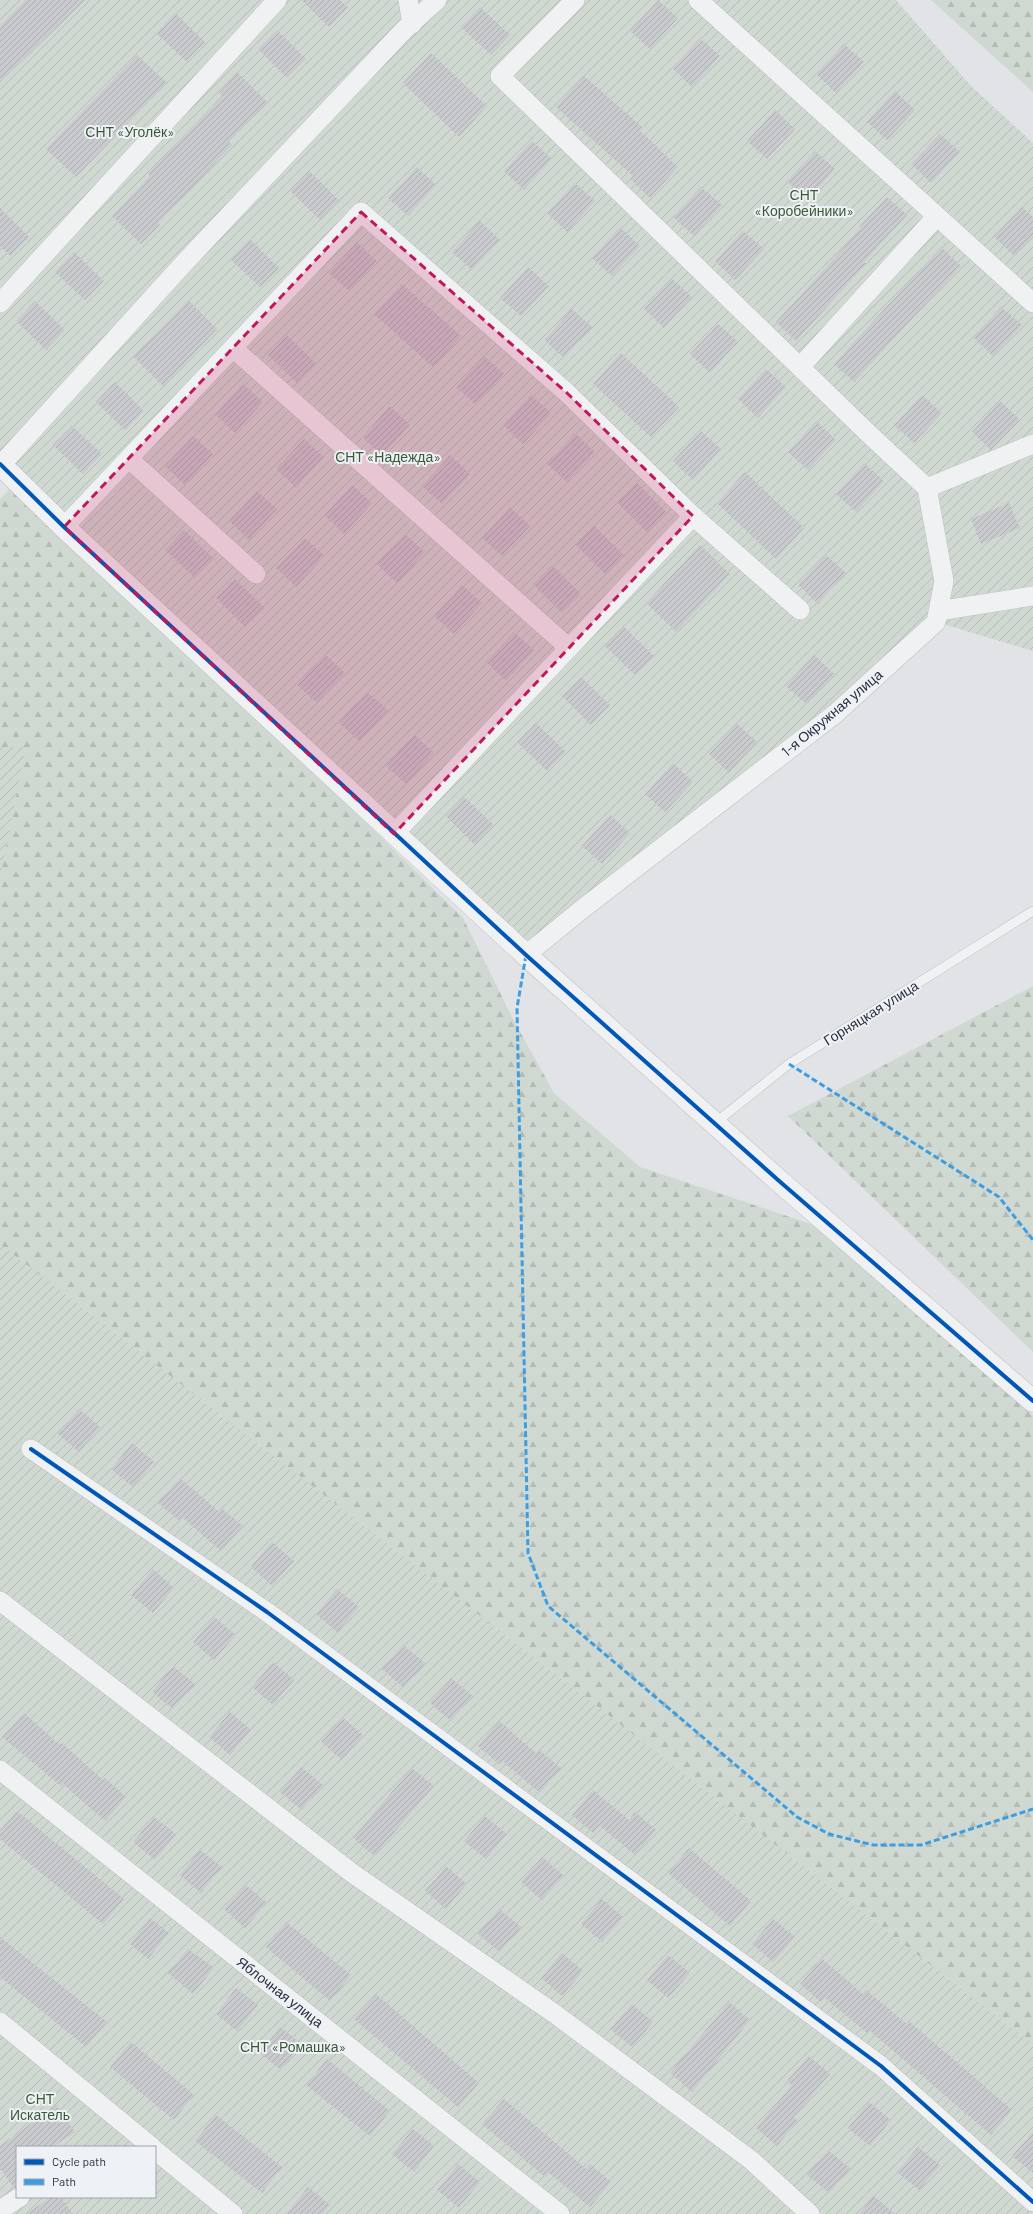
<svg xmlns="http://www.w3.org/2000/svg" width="1033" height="2214" viewBox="0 0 1033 2214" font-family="Barlow,sans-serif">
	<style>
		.forest { fill: url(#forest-firs) }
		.garden { fill: url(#garden-furrows); fill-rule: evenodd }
		.building { fill: url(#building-hatch) }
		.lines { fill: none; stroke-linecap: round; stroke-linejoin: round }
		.service-casing { stroke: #bec0c3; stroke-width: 10 }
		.minor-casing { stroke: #bec0c3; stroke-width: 20 }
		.tertiary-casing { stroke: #bec0c3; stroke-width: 23 }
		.service { stroke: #f0f1f2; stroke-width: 9 }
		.minor { stroke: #f0f1f2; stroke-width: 19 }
		.tertiary { stroke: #f0f1f2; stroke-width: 22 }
		.quiet { stroke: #3d9de3; stroke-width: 3; stroke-dasharray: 6 3; stroke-linecap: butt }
		.cycleway-casing { stroke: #eef1f5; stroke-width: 6 }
		.cycleway { stroke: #0057b8; stroke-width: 4 }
		.marked { fill: #c2185b; fill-opacity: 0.2; stroke: #c2185b; stroke-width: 3; stroke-dasharray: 8 5; stroke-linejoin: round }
		.labels { text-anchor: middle; stroke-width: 4; stroke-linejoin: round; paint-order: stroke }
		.park-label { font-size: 14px; fill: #3a5a36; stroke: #eef1f5 }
		.street-label { font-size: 14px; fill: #282e3e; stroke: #eef1f5 }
	</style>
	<defs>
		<pattern id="forest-firs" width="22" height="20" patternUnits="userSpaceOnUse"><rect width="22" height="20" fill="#d0d9d1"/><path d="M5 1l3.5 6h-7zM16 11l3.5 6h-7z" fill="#b3bbb4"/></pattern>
		<pattern id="garden-furrows" width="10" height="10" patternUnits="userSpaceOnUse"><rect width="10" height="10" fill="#d0d9d1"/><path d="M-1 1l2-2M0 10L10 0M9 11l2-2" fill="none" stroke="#b3bbb4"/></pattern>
		<pattern id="building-hatch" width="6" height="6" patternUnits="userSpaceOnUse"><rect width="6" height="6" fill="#c8cace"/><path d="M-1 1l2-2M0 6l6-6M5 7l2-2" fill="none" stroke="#acaeb2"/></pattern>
	</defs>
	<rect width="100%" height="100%" fill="#e1e3e6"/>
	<path class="forest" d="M931 0H1033V92Z
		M10 488 266 724 463 918 513 1019 554 1093 640 1167 826 1229 1033 1416V2080L0 1636V499Z
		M1033 986V1352L788 1116Z"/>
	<path class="garden" d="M0 0H896L971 86 1033 143V651L936 622 526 955 0 466Z
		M0 747H26L0 878Z
		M0 1244 1033 2044V2214H0ZM17 2147H155V2197H17Z"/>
	<path class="building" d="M25 0H85L0 83V26Z
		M301 0H340L348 7 329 27Z
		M658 0 678 18 650 49 630 31Z
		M480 7 510 35 491 55 461 27Z
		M175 13 205 42 186 61 156 33Z
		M277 30 306 59 287 78 258 49Z
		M700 38 720 56 692 87 672 68Z
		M844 44 864 62 836 93 816 74Z
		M431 53 487 106 459 137 403 83Z
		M137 55 167 83 76 177 46 149Z
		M238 73 267 102 229 142 232 145 158 223 160 225 141 244 112 216 150 176 148 174 184 135 222 96 219 93Z
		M584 76 643 128 640 131 678 167 650 198 630 179 633 176 556 107Z
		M895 91 915 110 887 140 867 122Z
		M775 110 795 129 767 159 747 141Z
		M940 134 960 152 931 183 911 164Z
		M532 141 552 159 524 190 504 171Z
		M815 151 835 169 807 200 787 181Z
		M417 167 436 185 408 216 388 198Z
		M309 171 339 200 320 220 290 191Z
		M575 183 595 201 567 232 547 213Z
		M701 187 722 205 694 236 673 217Z
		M887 197 907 215 864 262 866 264 796 341 776 322 861 229 859 227Z
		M1022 207 1033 217V235L1014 256 994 237Z
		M0 208 29 237 10 256 0 246Z
		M480 221 500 240 472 270 452 252Z
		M620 227 640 246 612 276 592 258Z
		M743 231 764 249 735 280 715 261Z
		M250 239 279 268 260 287 230 259Z
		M357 242 377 261 349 291 329 273Z
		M941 247 961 266 854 382 834 364Z
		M74 252 104 281 85 300 55 272Z
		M528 267 549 286 521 316 500 298Z
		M672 279 692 297 664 328 644 309Z
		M402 284 461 336 433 367 374 314Z
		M188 300 217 329 163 386 134 357Z
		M35 301 65 330 46 350 16 321Z
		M1001 307 1022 325 993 356 973 337Z
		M572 309 592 327 564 358 544 340Z
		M718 324 738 342 710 373 690 354Z
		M287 335 317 364 298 384 268 355Z
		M621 353 679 407 651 437 593 384Z
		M484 356 504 374 476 405 456 387Z
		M766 369 786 387 758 418 738 399Z
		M115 382 144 411 125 430 96 402Z
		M243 384 263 402 235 433 215 414Z
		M531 395 551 413 523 444 503 425Z
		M922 395 942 413 914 443 894 425Z
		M1000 401 1020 420 991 450 972 432Z
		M390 406 410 425 382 455 362 437Z
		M816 421 836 440 808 470 788 452Z
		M72 426 102 454 83 474 53 445Z
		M701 431 721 449 693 480 673 461Z
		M575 433 595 452 567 482 547 464Z
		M193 436 213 454 185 485 165 466Z
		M304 439 324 457 296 488 276 469Z
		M450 455 470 474 442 504 422 486Z
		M864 463 884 481 856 512 836 494Z
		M745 472 804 528 776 559 717 503Z
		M637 483 666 512 647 532 618 503Z
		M352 485 372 503 344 534 324 515Z
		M257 491 277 509 249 540 229 521Z
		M1009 503 1020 528 981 544 971 519Z
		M510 507 530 526 502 556 482 538Z
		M594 526 624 555 605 574 576 545Z
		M184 530 214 559 195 578 165 550Z
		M405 534 425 552 397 583 377 564Z
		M305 538 325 556 296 587 276 568Z
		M700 545 730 574 676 632 646 603Z
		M826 555 846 573 818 604 798 585Z
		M552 565 581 594 562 613 533 584Z
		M235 579 265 608 245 627 216 598Z
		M462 585 482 603 454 634 434 616Z
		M624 627 654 656 635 675 605 646Z
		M514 632 534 650 506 681 486 662Z
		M325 654 345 673 317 703 297 685Z
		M814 655 834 674 806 704 786 686Z
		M581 677 610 705 591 725 562 696Z
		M367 692 388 710 359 741 339 723Z
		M536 723 566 752 547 771 517 742Z
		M737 724 757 742 729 773 709 754Z
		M415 735 434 753 406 784 386 766Z
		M673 763 693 782 665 812 645 794Z
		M464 797 494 825 475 845 446 816Z
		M610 815 630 833 602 864 582 846Z
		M79 1409 100 1427 79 1452 58 1434Z
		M132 1443 154 1462 133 1487 111 1469Z
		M180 1478 218 1511 221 1508 243 1526 221 1551 183 1518 180 1521 158 1503Z
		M272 1542 294 1561 272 1586 251 1567Z
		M153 1569 174 1588 153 1613 131 1595Z
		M337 1589 359 1607 337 1632 316 1614Z
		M214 1617 236 1635 214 1660 193 1642Z
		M403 1645 425 1663 404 1688 382 1669Z
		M273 1662 294 1680 273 1705 252 1687Z
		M173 1666 195 1684 173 1709 152 1692Z
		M451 1678 473 1696 451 1721 430 1703Z
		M230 1712 251 1730 230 1755 209 1737Z
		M24 1713 60 1745 62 1743 103 1780 105 1778 126 1797 105 1821 63 1784 61 1786 2 1737Z
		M342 1717 363 1735 342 1760 321 1742Z
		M499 1721 536 1753 539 1750 561 1768 540 1793 502 1761 499 1764 478 1746Z
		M301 1767 323 1785 302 1810 280 1792Z
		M412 1768 434 1786 374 1856 353 1838Z
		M593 1790 629 1820 635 1812 656 1830 635 1855 600 1826 593 1833 572 1815Z
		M17 1811 124 1899 103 1924 0 1839V1831Z
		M485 1816 507 1834 486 1859 464 1841Z
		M154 1817 176 1834 155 1860 133 1842Z
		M689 1848 751 1901 730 1926 668 1873Z
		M200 1850 222 1867 201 1893 180 1875Z
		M542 1857 564 1876 542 1900 521 1882Z
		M446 1866 467 1884 446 1909 425 1891Z
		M246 1885 267 1903 245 1928 224 1909Z
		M602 1899 623 1917 602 1942 581 1924Z
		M499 1909 521 1927 500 1952 478 1934Z
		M150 1918 169 1933 148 1959 130 1944Z
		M773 1919 795 1937 773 1962 752 1944Z
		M286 1922 351 1975 330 2001 266 1947Z
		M0 1937 107 2022 86 2047 0 1977Z
		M188 1949 214 1968 193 1994 168 1973Z
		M562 1953 583 1971 562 1996 541 1978Z
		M668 1955 690 1973 668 1998 647 1980Z
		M821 1958 863 1994 866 1990 908 2025 910 2022 1012 2110 991 2135 869 2030 867 2033 825 1998 821 2002 800 1984Z
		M236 1988 258 2005 237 2031 216 2014Z
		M376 1994 479 2083 458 2107 354 2019Z
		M729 2002 750 2020 692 2092 670 2073Z
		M632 2004 653 2022 632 2047 610 2029Z
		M280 2027 302 2044 281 2070 260 2053Z
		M131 2042 194 2095 174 2120 110 2067Z
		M809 2056 830 2074 794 2117 798 2121 777 2146 756 2128 792 2085 787 2081Z
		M327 2059 390 2111 370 2136 306 2085Z
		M504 2099 586 2169 590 2164 611 2182 590 2207 549 2173 545 2177 482 2124Z
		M869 2102 891 2120 870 2146 848 2128Z
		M56 2105 75 2132 53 2147H17V2187L14 2188 0 2168V2146Z
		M216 2115 282 2167 262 2193 195 2141Z
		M413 2129 434 2146 414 2172 392 2154Z
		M1033 2132V2173L1012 2156Z
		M918 2147 940 2165 919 2190 897 2172Z
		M828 2150 850 2168 829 2193 807 2175Z
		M458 2164 480 2182 459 2208 437 2190Z
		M308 2187 330 2205 322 2214H286Z
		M874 2196 895 2214H859Z
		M51 2197H61L73 2214H26Z"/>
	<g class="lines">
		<g class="service-casing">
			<path id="service" d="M715 1123 789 1064 1033 911"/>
		</g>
		<g class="minor-casing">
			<path id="minor" d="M408 0 412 24
				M575 0 500 76 871 436 927 488
				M698 0 1033 303
				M0 303 277 0
				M234 349 568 647
				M801 366 936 217
				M129 459 256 574
				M0 466 185 262 404 30 437 0
				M64 527 361 212 567 393 693 516 800 610
				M938 611 1033 596
				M394 834 693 516
				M526 955 581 910 835 714 936 622 944 581 927 488 1033 444
				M31 1449 267 1612 881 2066 1033 2202
				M0 1601 352 1873 555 2014 751 2160 810 2214
				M0 1770 560 2214
				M0 2022 152 2147
				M155 2150 233 2214
				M0 2210 20 2197"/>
		</g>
		<g class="tertiary-casing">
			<path id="tertiary" d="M0 464 64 527 526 955 778 1180 1033 1401"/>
		</g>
		<use href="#service" class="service"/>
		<use href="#minor" class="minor"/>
		<use href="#tertiary" class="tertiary"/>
		<path class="quiet" d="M526 955 517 1008 528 1553 548 1606 797 1817 829 1834 873 1845H921L1033 1809
			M789 1064 999 1197 1033 1240"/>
		<g class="cycleway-casing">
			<path id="cycleway" d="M0 464 64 527 526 955 778 1180 1033 1401
				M31 1449 267 1612 881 2066 1033 2202"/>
		</g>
		<use href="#cycleway" class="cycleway"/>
	</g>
	<path class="marked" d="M361 212 567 393 693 516 394 834 64 527Z"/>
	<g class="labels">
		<g class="park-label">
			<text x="130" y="137">СНТ «Уголёк»</text>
			<text x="804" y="200">СНТ<tspan x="804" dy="16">«Коробейники»</tspan></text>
			<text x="388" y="462">СНТ «Надежда»</text>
			<text x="293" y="2052">СНТ «Ромашка»</text>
			<text x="40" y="2104">СНТ<tspan x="40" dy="16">Искатель</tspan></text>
		</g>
		<g class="street-label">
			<text transform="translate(832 713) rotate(-40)" y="5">1-я Окружная улица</text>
			<text transform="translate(871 1013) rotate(-32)" y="5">Горняцкая улица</text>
			<text transform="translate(280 1992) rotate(38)" y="5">Яблочная улица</text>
		</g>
	</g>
	<rect x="16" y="2146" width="140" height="52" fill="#eef1f5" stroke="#9fa3ac"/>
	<rect x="24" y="2159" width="20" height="6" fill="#0057b8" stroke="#9fa3ac"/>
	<text x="52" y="2166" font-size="12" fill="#282e3e">Cycle path</text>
	<rect x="24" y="2179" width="20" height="6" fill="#3d9de3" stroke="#9fa3ac"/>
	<text x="52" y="2186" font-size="12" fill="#282e3e">Path</text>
</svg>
